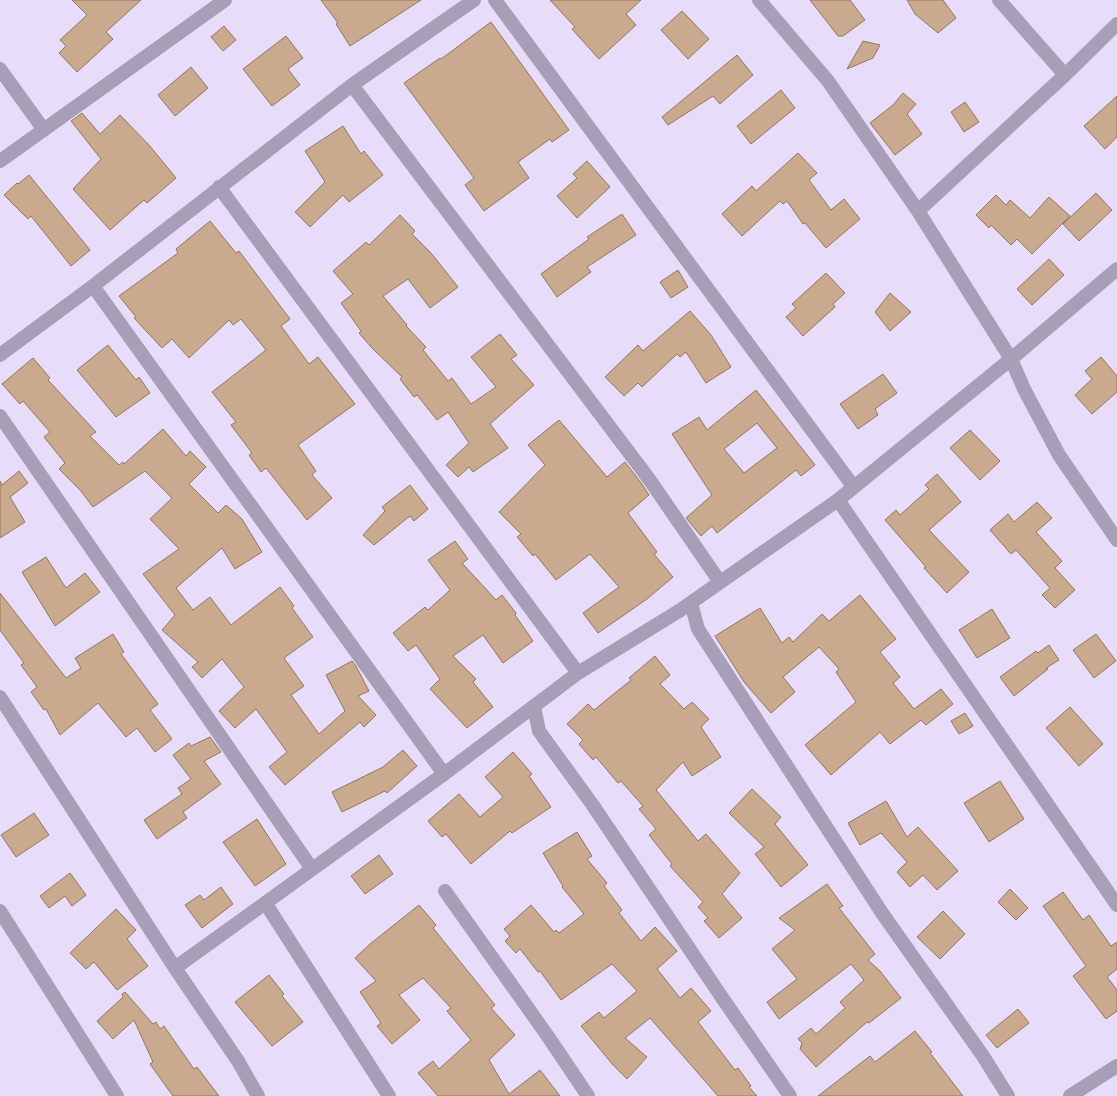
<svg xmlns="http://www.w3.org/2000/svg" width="1117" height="1096" viewBox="0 0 1117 1096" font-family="Signika,sans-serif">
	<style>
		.building { fill: #c9aa8e; stroke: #94765c; fill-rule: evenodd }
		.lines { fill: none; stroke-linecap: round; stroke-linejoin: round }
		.minor { stroke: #a89eb7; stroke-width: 14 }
	</style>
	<rect width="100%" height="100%" fill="#e8dcfb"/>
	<path class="building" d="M72 0H141L106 32 113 39 77 72 59 53 66 46 60 40 87 15Z
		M321 0H421L350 46 336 24 338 23Z
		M550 0H641L626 14 636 25 599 59 572 29 575 27Z
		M810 0H850L865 20 843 36H838Z
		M907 0H943L956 18 938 33 915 14Z
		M682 11 709 39 688 59 661 30Z
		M491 22 569 130 552 142 550 139 518 162 529 178 484 211 465 185 474 178 404 83 440 58 441 59Z
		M224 26 236 40 223 51 211 37Z
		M286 36 303 58 288 69 300 85 272 106 243 69Z
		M863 41 880 45 873 58 847 69Z
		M737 55 753 75 720 104 713 96 668 125 662 117Z
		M191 67 208 88 175 116 158 95Z
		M781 90 795 108 751 144 737 126Z
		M903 93 916 104 907 114 922 134 895 155 870 123 893 105Z
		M1117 96V137L1105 149 1084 126Z
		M965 102 979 122 964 132 951 112Z
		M82 113 100 134 120 115 149 145 176 178 147 203 144 200 110 230 73 189 101 159 71 121Z
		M343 126 361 154 364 151 383 175 349 202 343 195 310 227 295 212 325 182 305 151Z
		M798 153 817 173 809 180 831 210 844 199 860 219 826 248 805 223 803 224 787 201 783 204 780 201 742 236 722 214 752 186 756 191Z
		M587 161 610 187 577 218 557 196 577 178 573 174Z
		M29 175 90 250 71 266 31 216 28 219 4 195 17 183 18 184Z
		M1096 193 1112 210 1079 241 1063 224Z
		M996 195 1006 205 1010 200 1030 218 1049 197 1070 216 1032 254 1017 239 1011 245 991 225 989 228 976 215Z
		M622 214 636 235 587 267 591 272 557 297 541 274 589 239 587 237Z
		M400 215 415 231 412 234 431 253 458 287 430 308 408 279 383 296 407 325 406 326 426 347 423 350 448 381 452 378 471 404 496 387 471 357 500 334 517 355 511 359 534 385 490 424 508 448 473 472 469 467 458 477 446 465 469 443 448 412 437 420 417 395 414 397 400 379 402 377 372 348 359 333 361 331 341 303 353 294 333 271 366 242 369 245Z
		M210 221 236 253 239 251 290 319 281 326 309 364 318 357 355 404 298 445 316 471 312 475 332 498 307 520 266 468 261 472 249 455 252 453 231 425 236 422 212 392 266 350 241 319 233 325 229 320 189 358 172 339 162 348 134 318 136 317 119 296 178 253 176 249Z
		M1049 259 1064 275 1032 305 1017 289Z
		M678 270 688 287 671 298 660 282Z
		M826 273 845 293 833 304 835 307 803 336 786 317 796 308 792 304Z
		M890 293 911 312 890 331 875 312Z
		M690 311 711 335 731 367 706 383 686 352 680 357 677 354 642 387 638 383 624 396 605 377 638 345 643 351Z
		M108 345 136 380 139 377 150 393 116 417 77 370Z
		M1101 357 1117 376V392L1092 414 1075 395 1092 379 1085 371Z
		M33 358 50 378 48 380 96 432 90 436 119 465 123 462 124 464 163 429 186 456 190 451 206 467 189 484 218 513 226 505 242 519 262 552 235 569 222 548 176 588 193 610 210 597 231 625 280 587 294 606 292 608 313 637 284 658 304 686 291 695 319 734 345 711 326 675 352 661 356 666 369 691 358 696 376 715 364 727 360 722 285 785 269 767 287 752 256 709 235 728 219 711 244 687 222 659 202 678 192 667 198 662 162 630 175 615 143 574 179 549 150 519 172 498 145 471 93 507 80 490 59 469 65 463 44 437 50 432 23 401 20 404 2 384Z
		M883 374 897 393 875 409 878 415 858 429 840 404Z
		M756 390 815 465 801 476 796 470 717 533 712 526 701 536 686 518 712 495 672 434 699 417 707 430ZM757 423 777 448 744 473 724 449Z
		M559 420 607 477 625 462 642 484 649 495 628 513 657 552 654 554 673 577 647 599 598 633 583 613 619 587 590 554 556 580 535 554 533 556 517 537 521 534 499 512 545 465 528 445Z
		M970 430 1000 461 980 480 950 448Z
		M19 471 28 483 10 497 25 522 0 538V481L2 485Z
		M937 474 961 502 929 530 969 572 947 593 924 568 926 567 885 520 896 510 900 515 929 489 925 485Z
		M410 485 428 509 414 521 410 516 374 545 363 535 385 511 382 507Z
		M1037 502 1052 518 1036 532 1062 561 1055 568 1075 590 1055 608 1042 595 1050 588 1016 550 1011 554 990 530 1008 514 1014 522Z
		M455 541 468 559 462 563 496 600 502 595 516 613 515 615 533 641 503 663 483 635 453 656 476 679 473 682 493 707 467 728 430 689 440 679 416 645 408 651 393 633 425 607 428 610 450 590 428 560Z
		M46 557 66 588 85 573 100 592 55 626 22 572Z
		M0 593 66 678 81 668 75 658 113 634 124 652 121 654 158 704 150 710 172 739 155 752 137 728 126 737 98 703 60 735 46 709 44 710 31 692 37 687 21 665 24 663 0 630Z
		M860 595 896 639 880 652 900 677 893 683 914 709 941 689 953 704 926 725 921 720 890 744 880 732 831 775 805 745 856 702 836 672 839 669 819 647 783 677 795 692 771 713 744 682 715 636 760 608 782 643 789 637 793 642 822 614 829 621Z
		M992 609 1010 638 977 658 959 630Z
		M1096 634 1116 661 1094 678 1073 650Z
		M1049 645 1059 660 1046 668 1048 669 1014 696 1000 677 1036 651 1038 653Z
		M655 656 670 675 660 684 684 709 692 702 709 719 701 727 721 757 692 776 683 762 656 790 698 841 706 834 740 873 722 894 742 918 719 938 704 921 708 918 698 907 703 902 670 866 672 864 649 835 656 829 639 809 643 806 621 781 618 783 596 757 593 760 579 744 583 740 567 724 588 704 594 710 631 680 629 678Z
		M1070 707 1103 744 1079 766 1046 728Z
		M965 713 973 726 959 734 951 721Z
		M210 737 221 752 204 761 221 784 183 812 187 818 157 839 144 820 182 794 178 788 191 779 173 755 189 743 191 746Z
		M403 750 417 766 387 793 385 791 342 812 332 792 383 767Z
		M513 752 532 774 529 776 551 807 512 833 510 831 471 864 446 834 442 837 428 821 459 794 480 817 503 797 485 777Z
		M1000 781 1024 819 989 842 964 803Z
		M752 789 781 817 775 824 808 865 781 887 755 854 764 847 729 813Z
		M886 801 907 837 918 827 958 871 937 890 923 875 910 887 897 872 907 862 881 833 860 845 848 823Z
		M34 813 49 835 16 857 1 835Z
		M257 819 286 864 255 886 223 842Z
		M577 832 592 856 587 859 607 883 604 886 622 910 619 913 641 941 655 927 677 951 657 969 680 998 691 988 711 1011 698 1022 735 1070 738 1068 751 1086 749 1087 757 1096H718L650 1018 625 1038 647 1057 627 1079 613 1065 581 1026 599 1012 604 1018 637 991 612 964 561 1000 540 971 538 972 520 949 516 953 505 941 510 936 504 929 531 905 554 932 556 930 559 933 584 914 562 887 563 886 543 853Z
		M379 855 393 874 365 894 351 876Z
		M70 873 86 895 72 906 65 896 49 908 40 896Z
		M827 884 843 906 839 908 875 954 868 960 880 971 901 998 869 1023 867 1022 816 1067 800 1049 802 1043 798 1039 811 1028 816 1034 845 1008 840 1002 864 980 851 964 779 1019 767 1002 797 979 772 949 795 930 779 918Z
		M221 887 233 904 202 928 185 905 200 895 204 900Z
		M1010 889 1028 908 1016 920 998 902Z
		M1063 892 1083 920 1089 915 1111 946 1117 942V969L1107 977 1117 990V1011L1106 1019 1073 976 1086 966 1043 906Z
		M419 905 436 925 433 928 495 1005 491 1008 515 1035 489 1060 509 1094 540 1070 560 1096H438L418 1073 433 1061 439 1069 471 1040 447 1011 451 1008 423 978 399 995 420 1020 392 1044 377 1026 381 1023 360 992 376 981 355 958 370 944Z
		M116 909 136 930 127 939 148 966 117 990 94 962 86 969 70 953Z
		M943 911 965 934 940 959 917 937Z
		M269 975 284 994 282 996 303 1022 272 1046 235 1002Z
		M125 992 153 1024 156 1022 160 1029 164 1026 194 1069 197 1067 219 1096H173L150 1064 153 1062 134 1020 113 1039 97 1021 123 997 122 994Z
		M1018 1009 1029 1023 997 1048 986 1035Z
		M915 1031 932 1052 930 1053 963 1096H818L870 1056 875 1062Z"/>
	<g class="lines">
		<path class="minor" d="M495 0 853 486
			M759 0 828 81 918 211 1011 359 1024 389 1059 455 1117 540
			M999 0 1065 75
			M0 69 44 130
			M352 85 649 479 720 582
			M0 161 225 0
			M219 187 578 673
			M918 211 1065 75 1117 24
			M93 286 444 774
			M0 355 93 286 352 85 474 0
			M0 416 312 869
			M838 500 1117 905
			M691 603 698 629 882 913 983 1056 1008 1096
			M0 697 175 968 444 774 578 673 679 611 838 500 1011 359 1117 269
			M534 707 539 731 544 738 592 804 723 999 790 1096
			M445 891 547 1035 588 1096
			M266 904 389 1096
			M0 911 117 1096
			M175 968 238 1061 258 1096
			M1070 1096 1117 1066"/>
	</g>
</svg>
